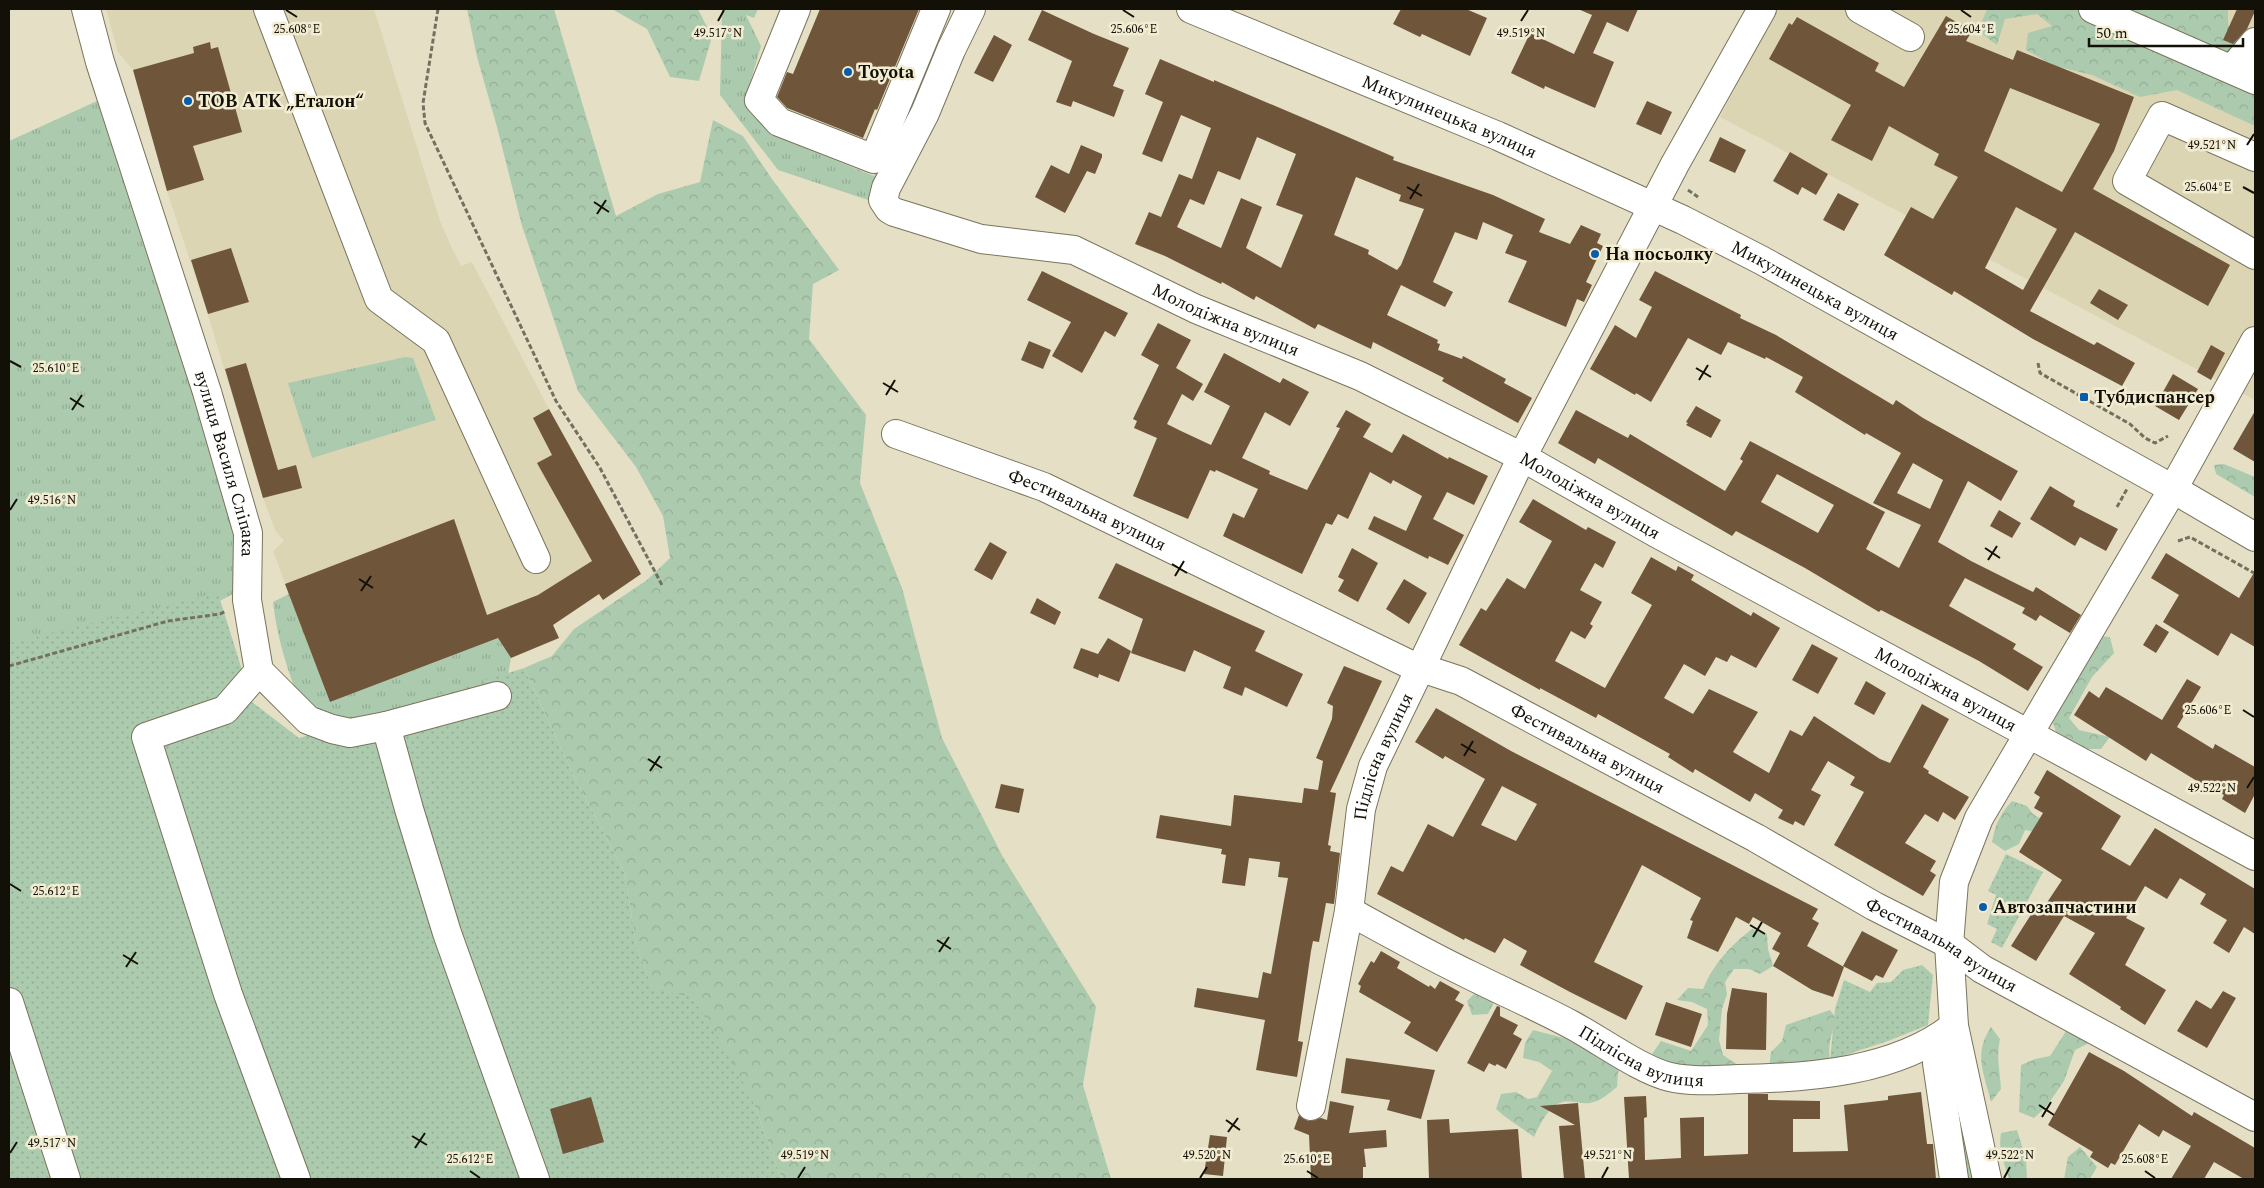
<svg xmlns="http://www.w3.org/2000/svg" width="2264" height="1188" viewBox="0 0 2264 1188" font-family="Spectral,serif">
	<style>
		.built { fill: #dcd5b3 }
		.grass { fill: url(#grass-tufts) }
		.forest { fill: url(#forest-crowns) }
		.garden { fill: url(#garden-dots) }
		.building { fill: #6f553a; fill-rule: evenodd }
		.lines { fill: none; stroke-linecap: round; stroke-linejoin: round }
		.minor-casing { stroke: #79745c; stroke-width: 30 }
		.highway-casing { stroke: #79745c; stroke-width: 30 }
		.path { stroke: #74705f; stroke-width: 3; stroke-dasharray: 5 2.5; stroke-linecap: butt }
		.minor { stroke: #fff; stroke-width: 28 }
		.highway { stroke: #fff; stroke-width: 28 }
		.ticks { fill: none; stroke: #121007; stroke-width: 2 }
		.poi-dot { fill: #085dab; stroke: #f2edd2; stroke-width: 2 }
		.labels { text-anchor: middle; stroke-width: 5; stroke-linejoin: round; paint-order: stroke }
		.poi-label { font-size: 18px; font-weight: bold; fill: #121007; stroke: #f2edd2; text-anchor: start }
		.street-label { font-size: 18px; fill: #121007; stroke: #f2edd2 }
		.ticks-label { font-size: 12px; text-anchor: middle; fill: #121007; stroke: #f2edd2; stroke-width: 5; stroke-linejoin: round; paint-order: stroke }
	</style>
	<defs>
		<pattern id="grass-tufts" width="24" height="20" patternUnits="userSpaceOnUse" patternTransform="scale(1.25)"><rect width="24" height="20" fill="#accbae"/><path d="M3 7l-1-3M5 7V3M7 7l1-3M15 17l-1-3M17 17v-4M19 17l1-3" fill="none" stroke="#93ad94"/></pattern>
		<pattern id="forest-crowns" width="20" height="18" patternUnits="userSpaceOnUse" patternTransform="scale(1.25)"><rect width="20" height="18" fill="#accbae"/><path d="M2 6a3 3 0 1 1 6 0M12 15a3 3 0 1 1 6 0" fill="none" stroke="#93ad94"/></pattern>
		<pattern id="garden-dots" width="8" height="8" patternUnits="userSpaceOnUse" patternTransform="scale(1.25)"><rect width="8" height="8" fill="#accbae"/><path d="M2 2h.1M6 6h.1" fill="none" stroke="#93ad94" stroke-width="1.8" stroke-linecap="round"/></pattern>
	</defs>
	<rect width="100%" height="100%" fill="#e5e0c5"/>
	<path class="built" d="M106 9H374L440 221 451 246 461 266 472 262 562 434 641 574 603 600 598 594 553 625 498 638 330 702 273 551 284 541 275 530 263 498 208 315 167 191 133 70 118 52Z
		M1777 9H2255V400L1720 117Z"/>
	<path class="grass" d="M722 9H758L754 18 746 15 761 46 745 100 773 135 874 176 886 149 877 203 778 170 720 95Z
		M97 101 235 526V593L212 605 9 659V141Z
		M405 357 413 358 436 420 312 458 288 383Z
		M289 594 330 702 498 638 511 658 508 675 376 717 338 724 303 708C288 674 277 638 273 602Z"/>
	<path class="forest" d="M467 9H554L616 216 658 194 700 182 713 120 743 136 772 179 839 270 813 284 809 339 866 415 860 483 902 588 942 738 1003 857 1096 1007 1083 1085 1111 1179H782L753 1102 653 990 636 945 625 874 571 770 524 668 552 656 574 629 647 580 670 558 663 516 636 467 578 391 522 226 497 127 477 57Z
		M612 9H698L712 37 699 81 670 77 647 29Z
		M1987 9H2228V24L2232 35 2243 41 2255 33V126L2177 90 2140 97 2092 75 2055 66 2026 50 2028 33 2052 26 2037 14 2005 19 1997 45 1978 31Z
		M2224 464 2255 477V497L2216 474 2214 465Z
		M2097 636 2110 637 2114 653 2092 677 2069 718 2079 730 2110 737 2101 749H2085L2057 735 2052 720Z
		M2012 801 2027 806 2033 814 2046 822 2041 833 2025 830 2019 844 2005 851 1992 842C1995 825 2000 814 2012 801Z
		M1752 929 1767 934 1768 949 1773 966 1760 974 1749 969H1734L1725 982 1727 994 1722 1009 1719 1040 1723 1055 1736 1064 1722 1071 1662 1066 1652 1054 1661 1041 1691 1051 1708 1025 1707 1009 1692 1002 1677 1000 1688 988 1703 989C1713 964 1731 945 1752 929Z
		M1478 990 1495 1000 1488 1014 1472 1015 1467 1001Z
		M1830 1010 1837 1019C1830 1035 1828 1048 1830 1065L1769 1068 1771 1052 1782 1041 1786 1025Z
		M1991 1027 2000 1039C1996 1060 2000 1069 2001 1089L1991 1102C1984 1073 1973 1054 1991 1027Z
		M2068 1028 2083 1029 2089 1043 2075 1050 2064 1081 2046 1107 2034 1118 2019 1112 2021 1065 2035 1059 2050 1056Z
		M1533 1030 1564 1038 1621 1069 1618 1072 1617 1087C1608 1094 1601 1101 1590 1103 1576 1105 1564 1095 1550 1110 1543 1118 1538 1128 1534 1137 1521 1127 1508 1120 1496 1109L1501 1094 1516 1092 1528 1099 1537 1097 1552 1071 1539 1062 1523 1058 1525 1043Z
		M1964 1121 1980 1179H1962L1957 1135Z
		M2017 1130 2026 1159 2027 1179H2009C2004 1162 1998 1151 2001 1133Z
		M2080 1147 2097 1167 2090 1179H2064L2068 1157Z"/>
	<path class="garden" d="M218 593 252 702 299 738 524 668 571 770 625 874 636 945 653 989 692 997 728 1053 753 1102 782 1179H9V643Z
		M2006 854 2043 872 2002 948 1991 942 1997 929 1987 924 1996 895 1988 891Z
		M1922 965 1933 975 1928 1025 1888 1041 1830 1060 1835 1009 1844 980 1870 992 1877 983 1891 982 1903 970Z"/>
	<path class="building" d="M820 9H919L877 110 875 109 863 138 787 108 777 97 787 72 793 74Z
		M1401 9H1466L1487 18 1470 56 1422 34 1420 37 1393 24Z
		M1578 9H1638L1628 32 1607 22 1593 53 1614 62 1595 108 1545 86 1544 89 1511 73 1530 33 1574 54 1592 15Z
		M2237 9H2255V11L2247 29 2233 44 2223 40Z
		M1042 10 1094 34 1129 48 1113 86 1124 90 1114 117 1073 101 1071 107 1056 102 1072 61 1028 40Z
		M1946 16 1972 31 1966 41 2013 60 2017 50 2134 97 2114 151 2093 189 2230 265 2208 306 2075 232 2030 311 2094 345 2097 342 2135 363 2122 386 2033 339 1954 291 1952 295 1884 255 1911 207 1933 219 1958 177 1934 165 1939 154 1889 126 1872 161 1831 140 1851 105 1769 59 1789 23 1792 25 1797 17 1879 63 1875 71 1904 87ZM2010 88 2100 124 2062 192 1984 151ZM2016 207 2057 229 2023 290 1985 268Z
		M994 35 1012 45 993 82 974 73Z
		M210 42 211 49 218 47 242 132 193 146 204 180 167 191 133 70 194 53 193 47Z
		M1160 59 1214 82V80L1341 134 1394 157 1393 160 1493 195 1545 219 1539 232 1570 244 1581 225 1601 234 1597 243 1603 246 1586 282 1592 285 1584 302 1577 299 1566 327 1508 302 1527 261 1505 253 1513 235 1483 222 1477 240 1455 232 1433 282 1453 292 1445 307 1401 285 1387 315 1438 340 1437 343 1440 344 1438 350 1462 359 1463 356 1506 379 1504 383 1532 398 1518 423 1442 381 1444 378 1373 342 1371 349 1318 324 1315 329 1256 296 1254 300 1222 282 1221 284 1165 256 1135 244 1149 212 1161 217 1179 174 1192 179 1211 128 1181 115 1162 162 1142 154 1163 102 1145 94ZM1257 137 1296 154 1276 205 1303 215 1281 268 1246 248 1262 207 1241 198 1221 248 1177 227 1190 199 1204 205 1218 171 1240 180ZM1356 177 1401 195 1399 201 1424 209 1401 265 1397 270 1368 254 1369 250 1334 235Z
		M1647 101 1672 112 1661 135 1636 124Z
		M1720 137 1746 150 1735 173 1709 161Z
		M1081 145 1102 154V157L1095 174 1087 171 1065 213 1035 197 1051 165 1069 174Z
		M1790 152 1828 174 1816 195 1802 187 1798 195 1773 181Z
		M1838 193 1859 204 1844 231 1823 220Z
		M231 248 249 302 208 314 191 260Z
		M1042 271 1128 313 1115 337 1105 331 1082 373 1052 356 1071 322 1027 300Z
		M1655 271 1741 315 1740 318 1776 335 1893 405 1896 400 1923 418 2018 471 2001 501 1968 481 1938 542 1971 561 2033 592 2036 587 2081 615 2070 633 2040 615 2036 621 2022 613 2025 608 1965 578 1949 606 2016 644 2013 649 2043 667 2028 691 1979 661 1881 610 1879 612 1805 568 1736 531 1732 536 1598 458 1595 464 1558 443 1576 410 1628 438 1630 434 1725 491 1743 461 1740 459 1750 441 1885 512 1866 549 1899 568 1921 525 1873 503 1901 453 1866 433 1865 435 1795 392 1803 377 1766 357 1765 359 1728 342 1721 355 1688 338 1651 402 1636 393 1635 395 1590 369 1615 325 1636 338 1652 307 1639 300ZM1913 463 1943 480 1930 509 1897 493ZM1777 474 1834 505 1818 533 1761 502Z
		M2099 289 2128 305 2118 320 2090 303Z
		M1158 323 1191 340 1176 368 1203 384 1193 401 1182 394 1167 424 1181 431 1211 445 1230 406 1204 392 1224 353 1280 383 1283 378 1309 392 1290 426 1265 412 1242 458 1270 471 1269 474 1307 490 1340 428 1336 427 1346 410 1371 424 1363 437 1392 453 1403 434 1448 459 1449 457 1488 476 1474 505 1447 492 1433 519 1464 535 1448 565 1429 556 1428 559 1368 529 1374 516 1406 531 1422 496 1393 480 1391 484 1370 472 1348 519 1338 514 1332 525 1326 523 1302 574 1223 536 1233 513 1244 518 1258 489 1216 470 1215 472 1210 470 1188 519 1133 496 1157 438 1134 428 1137 421 1133 419 1159 365 1141 355Z
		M1029 341 1051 350 1043 369 1021 360Z
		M2211 345 2225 353 2211 380 2197 372Z
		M246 363 278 470 296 465 302 488 263 498 225 369Z
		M2173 374 2198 389 2179 420 2155 406Z
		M1696 406 1721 420 1711 438 1686 425 1688 423 1686 422Z
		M549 409 641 574 603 600 599 594 553 625 559 638 511 658 498 638 330 702 285 584 454 519 487 615 538 595 592 561 537 463 552 455 533 418Z
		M2255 411V462L2233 449Z
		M2050 486 2075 501 2073 506 2118 529 2106 551 2080 537 2075 546 2030 519Z
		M1533 499 1586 530 1588 527 1616 542 1603 568 1595 563 1580 590 1602 602 1590 624 1593 626 1585 639 1571 631 1555 661 1605 688 1652 605 1631 593 1651 557 1676 571 1678 566 1694 575 1691 580 1751 616 1753 612 1780 628 1756 668 1731 655 1727 662 1716 657 1705 676 1684 664 1664 698 1693 714 1709 689 1758 712 1733 752 1769 773 1790 730 1802 736 1814 716 1880 759 1890 763 1922 704 1949 719 1923 767 1929 771 1928 773 1969 797 1955 820 1943 812 1938 822 1925 814 1905 843 1936 861 1930 871 1936 875 1923 896 1834 845 1864 792 1850 785 1855 777 1828 761 1811 790 1821 795 1804 826 1795 821 1793 825 1778 818 1783 810 1755 793 1750 802 1695 769 1693 773 1668 757 1670 754 1598 714 1596 718 1540 688V690L1459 645 1481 608 1486 611 1507 578 1525 589 1552 541 1519 522Z
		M1999 510 2021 523 2012 538 1990 526Z
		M990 542 1007 552 992 580 974 570Z
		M1352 548 1378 563 1358 602 1338 591 1344 580 1338 577Z
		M2166 553 2239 598 2255 571V647L2231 633 2218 656 2163 622 2179 595 2151 578Z
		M1116 563 1265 631 1255 651 1303 674 1287 707 1245 687 1242 696 1223 688 1231 667 1194 650 1185 672 1131 653 1143 619 1098 598Z
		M1404 579 1427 593 1409 624 1386 609Z
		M1037 598 1061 612 1055 625 1030 613Z
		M2156 624 2169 632 2156 653 2143 645Z
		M1108 638 1131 651 1119 682 1099 674 1098 678 1073 668 1081 648 1098 654Z
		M1812 644 1838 658 1818 694 1792 680Z
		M1344 666 1382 681 1330 792 1336 793 1328 845 1331 846 1330 851 1340 853 1334 904 1326 903 1319 942 1313 941 1311 951 1298 1041 1303 1042 1297 1077 1256 1070 1265 1020 1194 1007 1197 988 1258 998 1263 972 1271 974 1288 878 1278 877 1280 862 1249 858 1245 886 1222 883 1226 855 1221 854 1222 849 1156 838 1160 815 1231 826 1234 795 1302 803 1304 788 1318 790 1323 761 1316 758 1332 719 1333 706 1327 703Z
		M2187 679 2201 687 2177 727 2213 749 2215 744 2255 767V794L2245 813 2222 799 2224 795 2197 781 2151 753 2146 761 2074 715 2089 691 2099 698 2106 687 2162 720Z
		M1866 681 1886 693 1874 715 1854 704Z
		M1436 708 1511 751 1818 909 1812 919 1819 923 1807 946 1844 967 1833 997 1812 990 1773 966 1780 953 1772 949 1781 933 1753 917 1749 924 1736 917 1718 952 1687 938 1693 921 1690 920 1701 898 1642 865 1594 962 1643 986 1626 1020 1570 992 1520 965 1527 951 1504 938 1495 953 1465 938 1464 940 1377 894 1391 866 1403 872 1428 824 1453 837 1485 779 1445 756 1443 759 1415 742ZM1502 786 1537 804 1516 841 1481 825Z
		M2047 770 2121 816 2101 849 2130 866 2155 828 2255 889V934L2244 927 2229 953 2213 943 2227 920 2200 904 2206 894 2180 878 2167 899 2145 886 2126 918 2145 928 2125 965 2166 990 2145 1025 2120 1009 2121 1007 2069 974 2095 933 2064 916 2036 961 2011 946 2032 913 2038 916 2062 880 2019 852 2043 813 2034 808 2040 797 2034 793Z
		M1001 784 1024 789 1019 813 995 808Z
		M1862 931 1898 950 1883 978 1876 975 1872 981 1843 966Z
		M1381 951 1400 962 1397 968 1429 987 1430 985 1435 989 1440 981 1460 992 1455 1000 1464 1005 1437 1052 1404 1033 1411 1022 1359 992 1361 986 1358 984 1371 961 1374 963Z
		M1732 988 1767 993 1766 1050 1726 1049 1727 1014Z
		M2223 991 2236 998 2207 1048 2177 1031 2196 1000 2211 1009Z
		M1666 1002 1702 1014 1691 1047 1655 1035Z
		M1497 1006 1500 1007V1016L1518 1025 1513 1034 1522 1039 1506 1069 1497 1064 1495 1066 1489 1063 1484 1072 1467 1063Z
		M2089 1052 2124 1071 2192 1116 2194 1112 2255 1148V1179H2244L2214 1162 2204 1179H2171L2191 1146 2163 1130 2159 1137 2139 1124 2115 1165 2111 1163 2108 1168 2090 1157 2093 1152 2048 1125Z
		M1346 1058 1435 1070 1421 1119 1387 1110 1390 1100 1341 1093Z
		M1921 1092 1927 1144H1933L1936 1179H1629L1624 1097 1646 1096 1647 1117 1644 1118 1645 1160 1681 1158 1680 1118 1704 1117V1156L1748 1154V1094H1768V1100L1820 1101V1119H1793V1152L1848 1151 1844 1105 1888 1100V1096Z
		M591 1097 604 1142 563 1154 550 1109Z
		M1330 1101 1354 1106 1349 1133 1386 1130 1387 1147 1364 1149 1366 1167H1363V1179H1311L1309 1135 1294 1129 1299 1115 1308 1121 1321 1118 1327 1120Z
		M1578 1103 1585 1179H1564L1559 1126 1575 1125 1540 1106Z
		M1449 1119 1450 1133 1518 1129 1522 1179H1429L1427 1120Z
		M1210 1135 1227 1137 1223 1176 1204 1174Z"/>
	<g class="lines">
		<g class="minor-casing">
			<g id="minor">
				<path id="s1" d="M86 9 100 62 207 392 248 533 247 600 259 671 308 720 332 729 350 733 386 726 497 696"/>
				<path d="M268 9 379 299 436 341 536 559"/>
				<path d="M796 9 759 100 779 122 874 159 936 9"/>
				<path id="s2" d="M971 9 951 50 925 113 886 188 883 200 889 209 894 212 981 239 1074 250 1196 309 1360 376 1522 457 1658 534 2255 856"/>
				<path d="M1860 9 1910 37"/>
				<path d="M2093 9 2255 80"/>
				<path d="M2233 68 2255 42"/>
				<path d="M2255 157 2162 116 2127 181 2255 255"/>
				<path id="s3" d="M896 434 1044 487 1409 664 1461 681 1756 838 1874 906 1949 944 1982 969 2255 1117"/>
				<path d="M259 671 225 710 146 737 228 994 296 1179"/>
				<path d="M386 726 409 809 447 933 535 1179"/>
				<path id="s4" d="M1349 911C1389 933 1430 956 1472 976 1504 992 1538 1007 1570 1024 1597 1038 1642 1071 1670 1077 1692 1082 1715 1080 1738 1079 1809 1078 1896 1072 1954 1026"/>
				<path d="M9 1002 66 1179"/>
				<path d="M1953 1028 1943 1046 1937 1063 1954 1179"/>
				<path id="s5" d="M1311 1106 1349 911 1361 809 1373 766 1522 457 1675 164 1762 9"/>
				<path d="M1987 1179 1954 1026 1949 944 1954 882 1979 818 2173 489 2255 341"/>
			</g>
		</g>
		<g class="highway-casing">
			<g id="highway">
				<path id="s6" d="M1191 9 1498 136 1683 220 1761 260 2173 489 2255 537"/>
			</g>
		</g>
		<path class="path" d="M438 9 423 103 425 123 556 401 600 468 662 585
			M1688 190 1698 197
			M2038 363 2040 373 2130 424 2145 438 2155 443 2168 436
			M2117 507 2127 489
			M2178 541 2190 537 2254 573
			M9 666 168 621 220 614 226 611"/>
		<use href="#minor" class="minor"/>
		<use href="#highway" class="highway"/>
	</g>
	<path class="ticks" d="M286 10 297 17M1123 10 1134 17M1961 10 1971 17M718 21 724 10M1521 21 1528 10M2247 145 2254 134M1407 187 1422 196M2243 187 2254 193M1410 199 1419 184M594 202 609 212M597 214 606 200M10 361 21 367M1696 368 1711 377M1699 380 1708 365M883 383 898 392M886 395 895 380M70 398 84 407M72 410 82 395M10 510 17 499M1985 548 2000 558M1988 560 1997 546M1172 564 1187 573M1175 576 1184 561M359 579 373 588M361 591 371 576M2243 710 2254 717M1461 744 1476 753M1464 756 1473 741M648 759 662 768M650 771 660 756M2247 788 2254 777M10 884 21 891M1750 925 1765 934M1753 937 1762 922M937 940 951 949M939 952 949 937M123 955 138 964M126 967 136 952M2039 1105 2054 1115M2042 1117 2051 1102M1226 1120 1240 1130M1228 1132 1238 1118M412 1136 427 1145M415 1148 425 1133M10 1153 17 1142M470 1171 480 1178M1307 1171 1318 1178M2145 1171 2155 1178M798 1178 805 1167M1200 1178 1207 1167M1602 1178 1608 1167M2004 1178 2010 1167"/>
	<g class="poi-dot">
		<circle cx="848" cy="72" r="5"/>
		<circle cx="188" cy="101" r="5"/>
		<circle cx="1595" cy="254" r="5"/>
		<rect x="2079" y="392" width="10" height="10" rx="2.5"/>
		<circle cx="1983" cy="907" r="5"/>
	</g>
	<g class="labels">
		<g class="poi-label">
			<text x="858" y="78">Toyota</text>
			<text x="198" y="107">ТОВ АТК „Еталон“</text>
			<text x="1605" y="260">На посьолку</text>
			<text x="2094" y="403">Тубдиспансер</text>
			<text x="1993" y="913">Автозапчастини</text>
		</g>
		<g class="street-label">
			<text dy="6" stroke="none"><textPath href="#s6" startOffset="280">Микулинецька вулиця</textPath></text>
			<text dy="6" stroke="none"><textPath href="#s6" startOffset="685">Микулинецька вулиця</textPath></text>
			<text dy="6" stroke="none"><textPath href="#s2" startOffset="579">Молодіжна вулиця</textPath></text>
			<text dy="6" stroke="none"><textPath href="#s1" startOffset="476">вулиця Василя Сліпака</textPath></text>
			<text dy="6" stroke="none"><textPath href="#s2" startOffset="984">Молодіжна вулиця</textPath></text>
			<text dy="6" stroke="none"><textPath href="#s3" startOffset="206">Фестивальна вулиця</textPath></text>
			<text dy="6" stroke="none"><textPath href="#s2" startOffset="1389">Молодіжна вулиця</textPath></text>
			<text dy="6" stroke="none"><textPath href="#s3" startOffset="761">Фестивальна вулиця</textPath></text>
			<text dy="6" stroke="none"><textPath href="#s5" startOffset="358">Підлісна вулиця</textPath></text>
			<text dy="6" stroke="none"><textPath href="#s3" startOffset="1166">Фестивальна вулиця</textPath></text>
			<text dy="6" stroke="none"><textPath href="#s4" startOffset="328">Підлісна вулиця</textPath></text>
		</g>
	</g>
	<g class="ticks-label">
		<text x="1971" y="33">25.604°E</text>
		<text x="297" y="33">25.608°E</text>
		<text x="1134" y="33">25.606°E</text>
		<text x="718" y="37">49.517°N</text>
		<text x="1521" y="37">49.519°N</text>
		<text x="2212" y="149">49.521°N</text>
		<text x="2208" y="191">25.604°E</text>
		<text x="56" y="372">25.610°E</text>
		<text x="52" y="504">49.516°N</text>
		<text x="2208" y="714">25.606°E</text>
		<text x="2212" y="792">49.522°N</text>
		<text x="56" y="895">25.612°E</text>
		<text x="52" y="1147">49.517°N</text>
		<text x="805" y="1159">49.519°N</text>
		<text x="1207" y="1159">49.520°N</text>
		<text x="1608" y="1159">49.521°N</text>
		<text x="2010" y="1159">49.522°N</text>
		<text x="470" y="1163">25.612°E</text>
		<text x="1307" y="1163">25.610°E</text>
		<text x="2145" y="1163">25.608°E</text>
	</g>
	<rect width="2264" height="1188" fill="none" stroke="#121007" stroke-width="20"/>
	<path d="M2089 38v8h154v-8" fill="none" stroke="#121007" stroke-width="2.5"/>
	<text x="2096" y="38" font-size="15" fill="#121007" stroke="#f2edd2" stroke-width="4" paint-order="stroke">50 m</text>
</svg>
